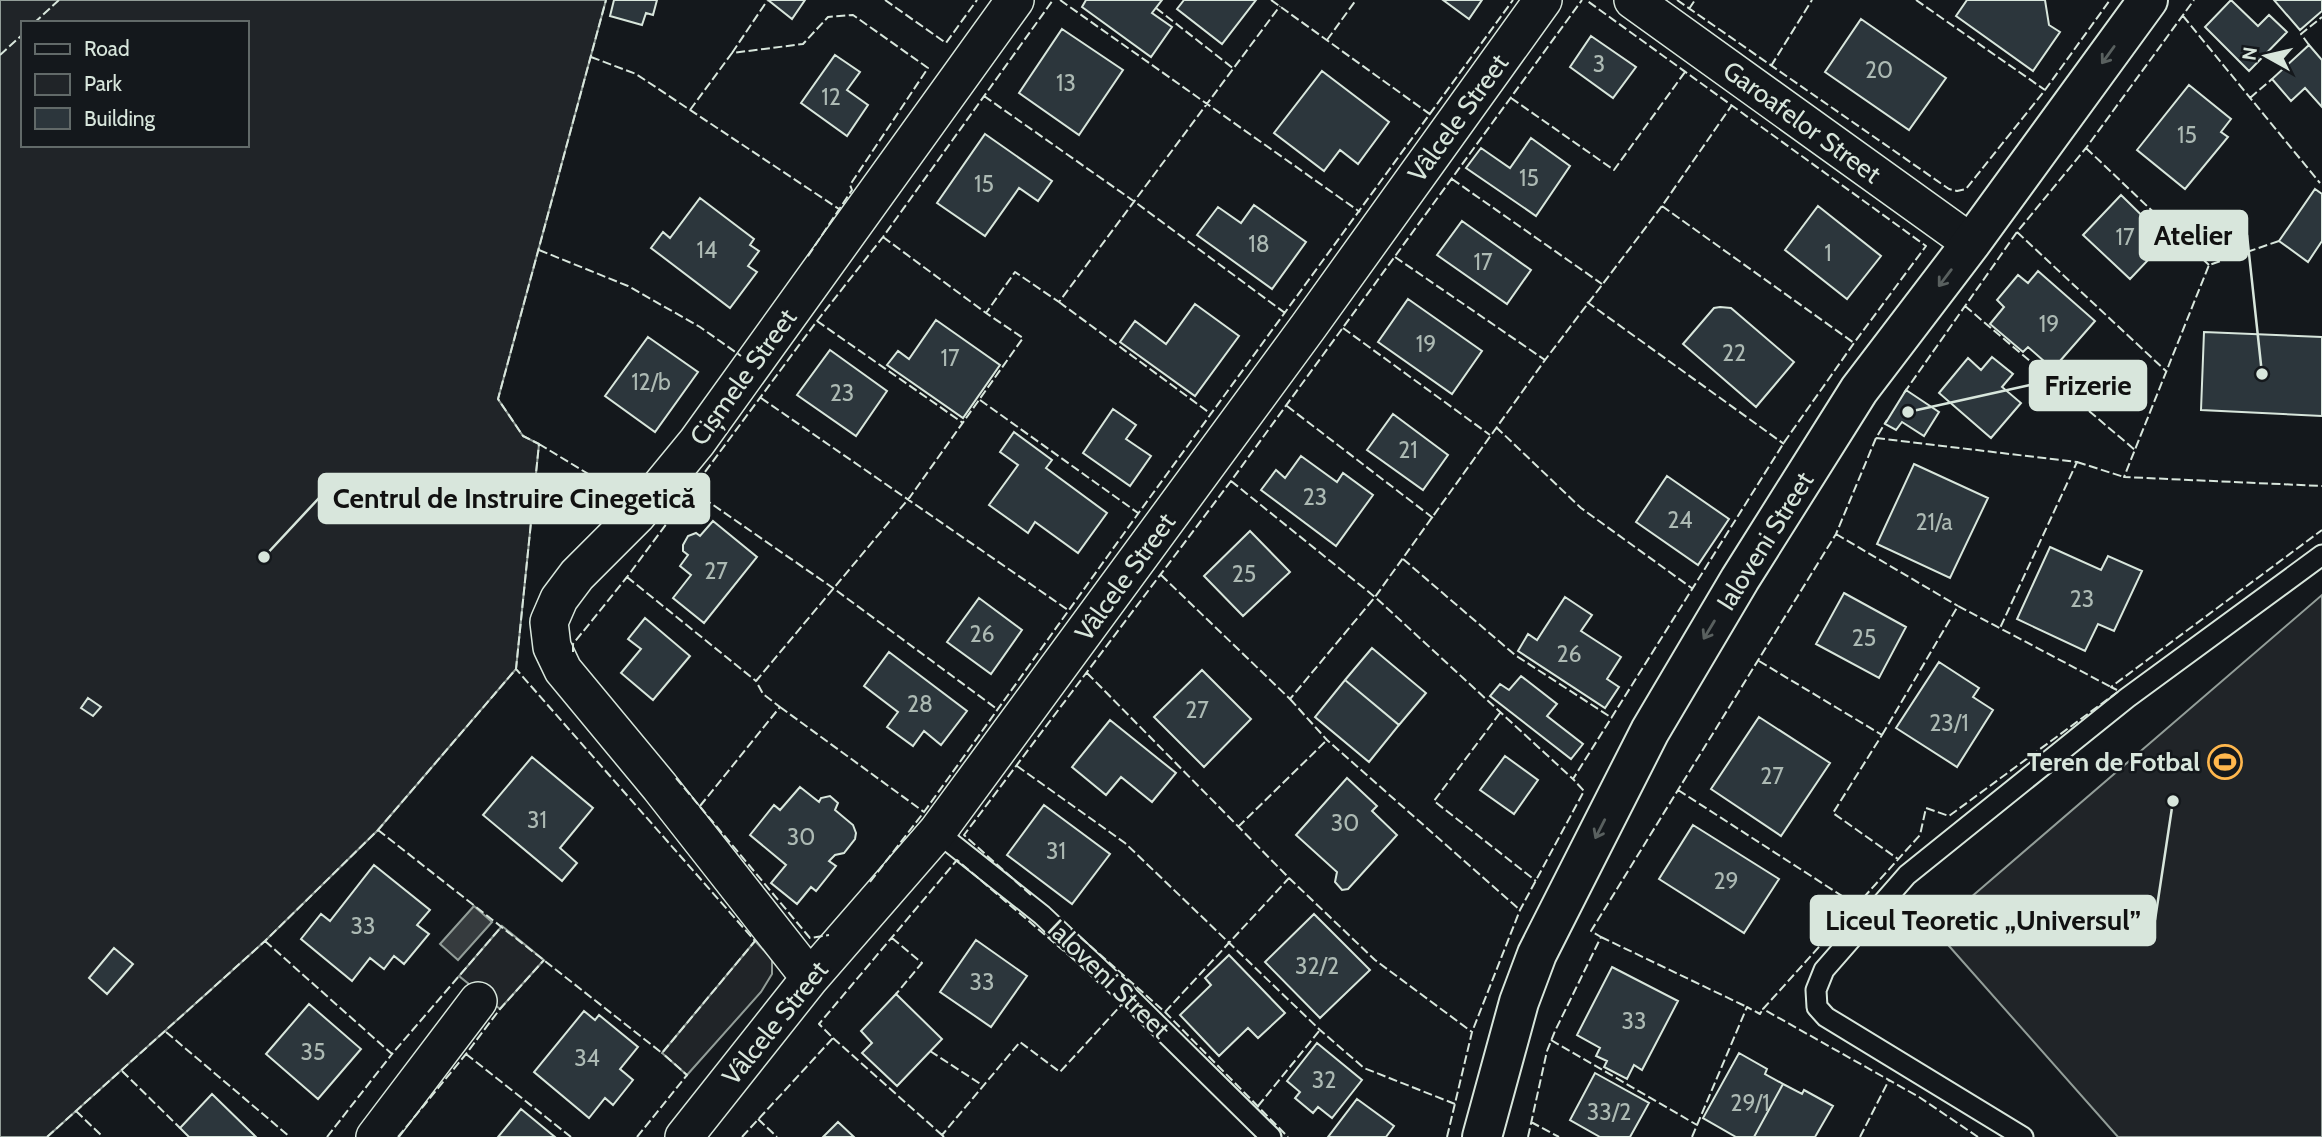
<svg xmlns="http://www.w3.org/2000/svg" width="2322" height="1137" viewBox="0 0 2322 1137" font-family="Cabin,sans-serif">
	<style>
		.green { fill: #202428; stroke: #939e99; stroke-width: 2; fill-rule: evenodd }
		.water { fill: #363b3e; stroke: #939e99; stroke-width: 2 }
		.building { fill: #2c363c; stroke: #d8e6dc; stroke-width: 2 }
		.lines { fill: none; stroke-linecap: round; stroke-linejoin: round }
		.service-casing { stroke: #d8e6dc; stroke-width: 23 }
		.minor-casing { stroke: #d8e6dc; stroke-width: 40 }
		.tertiary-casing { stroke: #d8e6dc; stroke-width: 42 }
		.service { stroke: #14181c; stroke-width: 19 }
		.minor { stroke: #14181c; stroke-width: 37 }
		.tertiary { stroke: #14181c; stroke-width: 38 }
		.fence { stroke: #d8e6dc; stroke-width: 2; stroke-dasharray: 9 3.5; stroke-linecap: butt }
		.oneway { stroke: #59605f }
		.labels { text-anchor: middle; stroke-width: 5; stroke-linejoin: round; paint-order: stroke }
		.number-label { font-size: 23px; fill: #adbab4 }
		.street-label { font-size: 26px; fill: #d8e6dc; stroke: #14181c }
		.poi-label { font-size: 26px; font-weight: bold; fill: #d8e6dc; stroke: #14181c; text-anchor: end }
		.leader { fill: none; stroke: #d8e6dc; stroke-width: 2.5 }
		.callout-dot { fill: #d8e6dc; stroke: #14181c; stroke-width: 2.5 }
		.callout { fill: #d8e6dc; stroke: #d8e6dc; stroke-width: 2.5 }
		.callout-label { font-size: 28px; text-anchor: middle; font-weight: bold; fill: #111 }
	</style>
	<rect width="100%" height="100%" fill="#14181c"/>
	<path class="green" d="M0 0H606L498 399 523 436 539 444 516 669 378 830 265 941 47 1137H0ZM23 23H247V145H23Z
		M2322 595V1137H2118L1934 929Z
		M502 926 544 960 500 1009 459 976Z
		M755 941 772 959V974L761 992 687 1075 662 1053Z"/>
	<path class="water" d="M474 906 492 922 458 960 440 944Z"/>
	<path class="building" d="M614 0H657L653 15 646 13 642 25 610 16Z
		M768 0H805L792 19Z
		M1086 0H1162L1152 13 1172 27 1151 57 1082 7Z
		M1184 0H1256L1222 44 1177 9Z
		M1443 0H1482L1469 19Z
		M1967 0H2045L2049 25 2060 32 2033 71 1956 16Z
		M2231 0 2258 26 2269 15 2287 32 2249 71 2205 27Z
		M2274 0H2322V11L2300 30Z
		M1861 19 1946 78 1909 130 1825 72Z
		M1062 29 1123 70 1079 135 1019 93Z
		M1591 36 1636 67 1613 98 1570 67Z
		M2309 45 2322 60V107L2305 88 2291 101 2272 79Z
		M835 55 860 72 847 90 868 105 847 136 801 103Z
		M1322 71 1389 122 1358 164 1340 150 1324 171 1274 133Z
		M2189 85 2231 119 2221 132 2228 137 2185 189 2137 150Z
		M985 134 1052 181 1038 201 1019 188 985 236 937 203Z
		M1531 138 1570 166 1536 216 1466 168 1481 148 1510 168Z
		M2315 189 2322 194V241L2308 262 2279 241Z
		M2121 195 2167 240 2130 279 2083 235Z
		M700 198 754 239 750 245 759 251 748 266 757 272 730 308 651 248 663 232 670 238Z
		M1254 205 1306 242 1272 289 1197 235 1218 207 1241 223Z
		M1818 206 1881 256 1847 299 1785 250Z
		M1462 221 1531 270 1507 304 1437 255Z
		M2038 271 2095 321 2053 369 2028 347 2023 352 1990 324 2004 307 1997 300 2018 275 2028 283Z
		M1408 299 1482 351 1452 394 1378 342Z
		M1195 304 1239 336 1195 396 1120 342 1135 321 1166 344Z
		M1720 307 1731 308 1794 362 1756 407 1683 344 1714 308Z
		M936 320 1000 365 963 418 887 365 898 351 909 359Z
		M2204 332 2322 337V416L2201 410Z
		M648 337 698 372 655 432 605 396Z
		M830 350 887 391 856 436 797 395Z
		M1992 357 2013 374 2002 387 2021 403 1991 438 1939 393 1968 358 1981 370Z
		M1906 390 1939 412 1924 436 1902 422 1896 430 1885 424Z
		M1113 409 1136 425 1126 439 1151 456 1130 486 1083 453Z
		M1393 414 1448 455 1423 490 1367 450Z
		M1014 432 1052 460 1046 468 1107 513 1078 553 1035 522 1028 533 989 505 1018 465 1000 452Z
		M1301 456 1337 482 1343 473 1373 495 1336 546 1261 490 1276 470 1285 478Z
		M1914 464 1988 498 1950 578 1877 544Z
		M1667 476 1729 519 1698 565 1636 522Z
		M713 521 757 557 704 623 673 598 691 575 680 566 688 555 683 551V545L688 536 696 533 700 536Z
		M1250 531 1290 572 1243 616 1204 576Z
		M2050 547 2101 570 2108 556 2142 571 2114 631 2098 624 2085 651 2017 619Z
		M1844 593 1906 627 1879 678 1816 644Z
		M1565 597 1592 615 1581 631 1621 657 1607 679 1619 687 1605 708 1518 651 1528 634 1537 640Z
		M979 598 1022 630 991 674 947 642Z
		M645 618 690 656 653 700 621 673 641 649 628 639Z
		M1372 648 1426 693 1399 725 1345 680Z
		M889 652 967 711 941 745 924 731 913 746 887 727 898 712 864 686Z
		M1939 662 1979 688 1973 697 1993 710 1957 767 1896 728Z
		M1202 670 1251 719 1204 767 1154 717Z
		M1521 676 1557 704 1547 716 1583 744 1571 759 1490 696 1500 684 1509 690Z
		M1345 680 1399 725 1369 762 1315 717Z
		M88 698 101 707 93 716 81 708Z
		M1759 717 1830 763 1781 836 1711 789Z
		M1110 720 1176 773 1152 802 1121 777 1106 795 1072 767Z
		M1505 756 1538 780 1514 814 1480 790Z
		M532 757 593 808 560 848 577 863 562 881 483 815Z
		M1347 778 1377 806 1372 811 1397 835 1348 889 1342 890 1335 882 1337 872 1296 835Z
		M800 787 819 802 821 798 830 796 838 803 835 810 853 825 856 833 855 839 844 853 835 855 829 861 836 866 816 891 811 887 797 904 771 883 786 865 750 835 774 805 780 810Z
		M1044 805 1110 854 1072 904 1007 855Z
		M1693 825 1779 879 1744 933 1659 879Z
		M374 865 430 910 417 925 429 934 404 964 394 956 384 969 370 958 352 981 301 939 321 914 330 921Z
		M1314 914 1370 970 1320 1018 1265 962Z
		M976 940 1027 976 991 1027 940 992Z
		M114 948 133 964 107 994 89 978Z
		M1229 955 1285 1013 1258 1038 1248 1028 1219 1056 1180 1015 1211 985 1205 978Z
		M1612 967 1678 1001 1642 1070 1634 1065 1627 1079 1604 1067 1607 1061 1596 1056 1600 1048 1577 1035Z
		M896 994 942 1039 897 1086 862 1053 872 1043 861 1031Z
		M309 1004 361 1049 318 1099 266 1054Z
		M584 1011 595 1020 599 1015 638 1047 620 1069 633 1080 613 1105 605 1098 589 1118 534 1072Z
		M1317 1043 1362 1080 1332 1118 1318 1107 1313 1113 1295 1098 1300 1092 1287 1081Z
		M1739 1053 1767 1069 1765 1074 1783 1084 1754 1137H1736L1703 1118Z
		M1595 1073 1649 1103 1630 1137H1600L1570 1120Z
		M1783 1084 1802 1094 1804 1090 1833 1106 1815 1137H1754Z
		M212 1094 256 1137H189L180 1128Z
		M1357 1099 1394 1126 1386 1137H1328Z
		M521 1109 555 1137H498Z
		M838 1122 854 1137H823Z"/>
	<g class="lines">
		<g class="service-casing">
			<path id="service" d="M937 832 1042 915 1130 998 1271 1137
				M2023 1137 1826 1017 1817 1007 1816 990 1824 970 1907 875 2127 698 2322 555"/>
		</g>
		<g class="minor-casing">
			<path id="minor" d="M1633 0 1971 243
				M810 978 660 787 563 670 552 647 549 622 559 599 577 575 637 515 697 442 1015 0
				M375 1137 478 1001
				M684 1137 810 978 937 832 1308 327 1543 0"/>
		</g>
		<g class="tertiary-casing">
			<path id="tertiary" d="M1482 1137 1519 1002 1537 954 1650 731 1740 579 1859 390 1971 243 2148 0"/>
		</g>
		<use href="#service" class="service"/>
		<use href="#minor" class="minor"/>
		<use href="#tertiary" class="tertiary"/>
		<path class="fence" d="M885 0 946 43 977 0
			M1060 0 1360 212
			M1271 0 1431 115
			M1677 0 1949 189 1957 191 1966 189 2045 90 2110 0
			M1916 0 2045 90
			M1156 8 1234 69
			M1689 9 1695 0
			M2183 16 2320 183
			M34 23 59 0
			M1327 40 1356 0
			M2309 45 2301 34 2322 17
			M732 53 767 1
			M0 55 23 34
			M591 57 636 74 839 209
			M1771 66 1812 0
			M984 96 1135 202 1285 313
			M1511 98 1614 170 1685 72
			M2250 98 2272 79
			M690 110 732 53 803 44 828 17 853 15 928 68 850 185 852 190 806 259
			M2086 148 2209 265
			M1452 179 1602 284
			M1662 206 1854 343
			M2017 232 2166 371
			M883 237 986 313 1015 272 1059 302 1280 6
			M2279 241 2209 265 2124 477 2322 486
			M539 250 628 286 700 327 741 356
			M1395 257 1545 360
			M1059 302 1211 414
			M1587 302 1784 444
			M1965 306 2135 450
			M817 321 963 423
			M1343 328 1490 435
			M1904 393 2017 232 2086 148 2194 0
			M761 398 1068 610
			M980 400 1138 513
			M1287 406 1433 518
			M1496 427 1581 508 1693 589
			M1876 438 2077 462 2000 628
			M539 444 631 500
			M2077 462 2124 477
			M1231 481 1375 597 1573 779
			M693 491 833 588 997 709
			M1836 534 1958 606
			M1403 559 1515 655 1612 718
			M1161 575 1290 699 1375 597 1545 360 1662 206 1732 105
			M627 577 756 681
			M573 652V644L627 577 817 321 883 237 1053 0
			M1759 661 1882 735 1833 813 1898 859
			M1087 673 1289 878 1375 960 1472 1032
			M1290 699 1327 740 1520 910
			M780 707 924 812
			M1500 713 1434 801 1536 881
			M1882 735 1958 606 2111 687
			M1017 766 1125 843 1320 1030 1364 1068 1455 1104
			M676 778 810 938 829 935
			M1678 790 1856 905
			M700 806 780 707 763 694 756 681 910 497 1023 338 986 313
			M1238 827 1327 740
			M378 830 662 1053 755 941 516 669
			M870 882 924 812 1140 511 1513 0
			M1031 895 964 835 1231 481 1582 0
			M1071 929 1165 1012 1288 1137
			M1601 937 1747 1007
			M892 938 922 963 896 994
			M265 941 392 1054 502 926
			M1165 1012 1289 878
			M166 1032 290 1137
			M833 1038 942 1135
			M1551 1040 1697 1125
			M930 1051 982 1085
			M466 1054 571 1137
			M122 1071 180 1128
			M1258 1106 1320 1030
			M76 1111 103 1137
			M758 1119 777 1137
			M1531 1122 1559 1137
			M47 1137 265 941 378 830 516 669 539 444 523 436 498 399 606 0
			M327 1137 392 1054
			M398 1137 466 1054 500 1009 544 960
			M637 1137 687 1075 662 1053
			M742 1137 833 1038 819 1024 957 860 1098 980
			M944 1137 942 1135 1020 1042 1060 1072 1124 1002
			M1447 1137 1472 1032 1520 910 1584 791 1573 779 1785 441 1854 343 1926 246 1586 0
			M1528 1137 1547 1051 1555 1031 1601 937 1591 931 1836 534 1876 438 1887 420
			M1692 1137 1747 1007 1760 1014 1763 1009
			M1860 1137 1889 1080
			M1978 1137 1919 1097 1763 1009 1920 835 1926 808 1949 816 2119 691 2111 687 2322 530"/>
	</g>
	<defs><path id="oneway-shaft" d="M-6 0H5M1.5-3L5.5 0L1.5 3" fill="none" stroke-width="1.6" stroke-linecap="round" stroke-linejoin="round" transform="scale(1.75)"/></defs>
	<g class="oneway">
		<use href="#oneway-shaft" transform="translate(2108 55) rotate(126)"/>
		<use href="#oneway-shaft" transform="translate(1945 278) rotate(127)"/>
		<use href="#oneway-shaft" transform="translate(1709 630) rotate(121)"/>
		<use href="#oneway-shaft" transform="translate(1600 829) rotate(117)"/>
	</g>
	<defs>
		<g id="stadium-ring" transform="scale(1.75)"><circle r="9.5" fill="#14181c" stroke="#ffb74d" stroke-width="1.5"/><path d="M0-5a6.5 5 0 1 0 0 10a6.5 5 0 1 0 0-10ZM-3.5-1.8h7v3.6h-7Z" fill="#ffb74d"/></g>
	</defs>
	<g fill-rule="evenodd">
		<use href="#stadium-ring" x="2225" y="762"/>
	</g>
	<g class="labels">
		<g class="number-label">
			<text x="1599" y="72">3</text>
			<text x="1879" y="78">20</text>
			<text x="1066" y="91">13</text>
			<text x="831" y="105">12</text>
			<text x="2187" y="143">15</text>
			<text x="1529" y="186">15</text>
			<text x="984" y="192">15</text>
			<text x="2125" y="245">17</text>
			<text x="1259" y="252">18</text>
			<text x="707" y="258">14</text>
			<text x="1828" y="261">1</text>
			<text x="1483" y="270">17</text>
			<text x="2049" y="332">19</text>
			<text x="1426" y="352">19</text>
			<text x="1734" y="361">22</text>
			<text x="950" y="366">17</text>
			<text x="651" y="390">12/b</text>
			<text x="842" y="401">23</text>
			<text x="1408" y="458">21</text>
			<text x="1315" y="505">23</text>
			<text x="1680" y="528">24</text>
			<text x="1934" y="530">21/a</text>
			<text x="716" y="579">27</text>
			<text x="1244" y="582">25</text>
			<text x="2082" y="607">23</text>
			<text x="982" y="642">26</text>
			<text x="1864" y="646">25</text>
			<text x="1569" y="662">26</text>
			<text x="920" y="712">28</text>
			<text x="1197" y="718">27</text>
			<text x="1949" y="731">23/1</text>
			<text x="1772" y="784">27</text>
			<text x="537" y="828">31</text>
			<text x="1345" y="831">30</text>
			<text x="801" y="845">30</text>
			<text x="1056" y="859">31</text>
			<text x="1726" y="889">29</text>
			<text x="363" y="934">33</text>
			<text x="1317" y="974">32/2</text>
			<text x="982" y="990">33</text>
			<text x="1634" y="1029">33</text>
			<text x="313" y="1060">35</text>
			<text x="587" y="1066">34</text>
			<text x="1324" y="1088">32</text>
			<text x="1750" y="1111">29/1</text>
			<text x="1609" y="1120">33/2</text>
		</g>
		<g class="street-label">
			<text transform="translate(1458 118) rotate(-54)" y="9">Vâlcele Street</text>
			<text transform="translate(1802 122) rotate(36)" y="9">Garoafelor Street</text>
			<text transform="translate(743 377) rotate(-54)" y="9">Cișmele Street</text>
			<text transform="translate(1765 541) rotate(-58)" y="9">Ialoveni Street</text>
			<text transform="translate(1125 577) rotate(-54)" y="9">Vâlcele Street</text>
			<text transform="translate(1109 979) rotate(44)" y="9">Ialoveni Street</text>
			<text transform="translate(775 1023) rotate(-51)" y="9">Vâlcele Street</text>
		</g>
		<g class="poi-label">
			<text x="2200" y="771">Teren de Fotbal</text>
		</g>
	</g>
	<path class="leader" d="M2262 374L2247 235M1908 412L2030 385M264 557L319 498M2173 801L2155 920"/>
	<g class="callout-dot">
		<circle cx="2262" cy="374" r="7"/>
		<circle cx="1908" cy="412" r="7"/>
		<circle cx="264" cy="557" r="7"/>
		<circle cx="2173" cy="801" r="7"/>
	</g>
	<g class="callout">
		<rect x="2140" y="211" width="107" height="49" rx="7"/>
		<rect x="2030" y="361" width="116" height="49" rx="7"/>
		<rect x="319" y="474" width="390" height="49" rx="7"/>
		<rect x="1811" y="896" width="344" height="49" rx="7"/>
	</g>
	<g class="callout-label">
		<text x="2193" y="245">Atelier</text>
		<text x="2088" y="395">Frizerie</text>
		<text x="514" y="508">Centrul de Instruire Cinegetică</text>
		<text x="1983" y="930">Liceul Teoretic „Universul”</text>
	</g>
	<rect x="21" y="21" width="228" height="126" fill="#14181c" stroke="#626a69" stroke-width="2"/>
	<rect x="35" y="44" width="35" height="10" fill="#14181c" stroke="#626a69" stroke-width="2"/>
	<text x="84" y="56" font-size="21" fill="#d8e6dc">Road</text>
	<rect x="35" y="74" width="35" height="21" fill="#202428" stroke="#626a69" stroke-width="2"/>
	<text x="84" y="91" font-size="21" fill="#d8e6dc">Park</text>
	<rect x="35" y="108" width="35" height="21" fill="#2c363c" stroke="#626a69" stroke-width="2"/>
	<text x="84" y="126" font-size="21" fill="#d8e6dc">Building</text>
	<g transform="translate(2266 56) rotate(278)" stroke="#14181c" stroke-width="5" paint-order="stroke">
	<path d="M0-5L12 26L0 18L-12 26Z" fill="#d8e6dc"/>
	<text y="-10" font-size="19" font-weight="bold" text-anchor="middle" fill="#d8e6dc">N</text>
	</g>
</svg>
